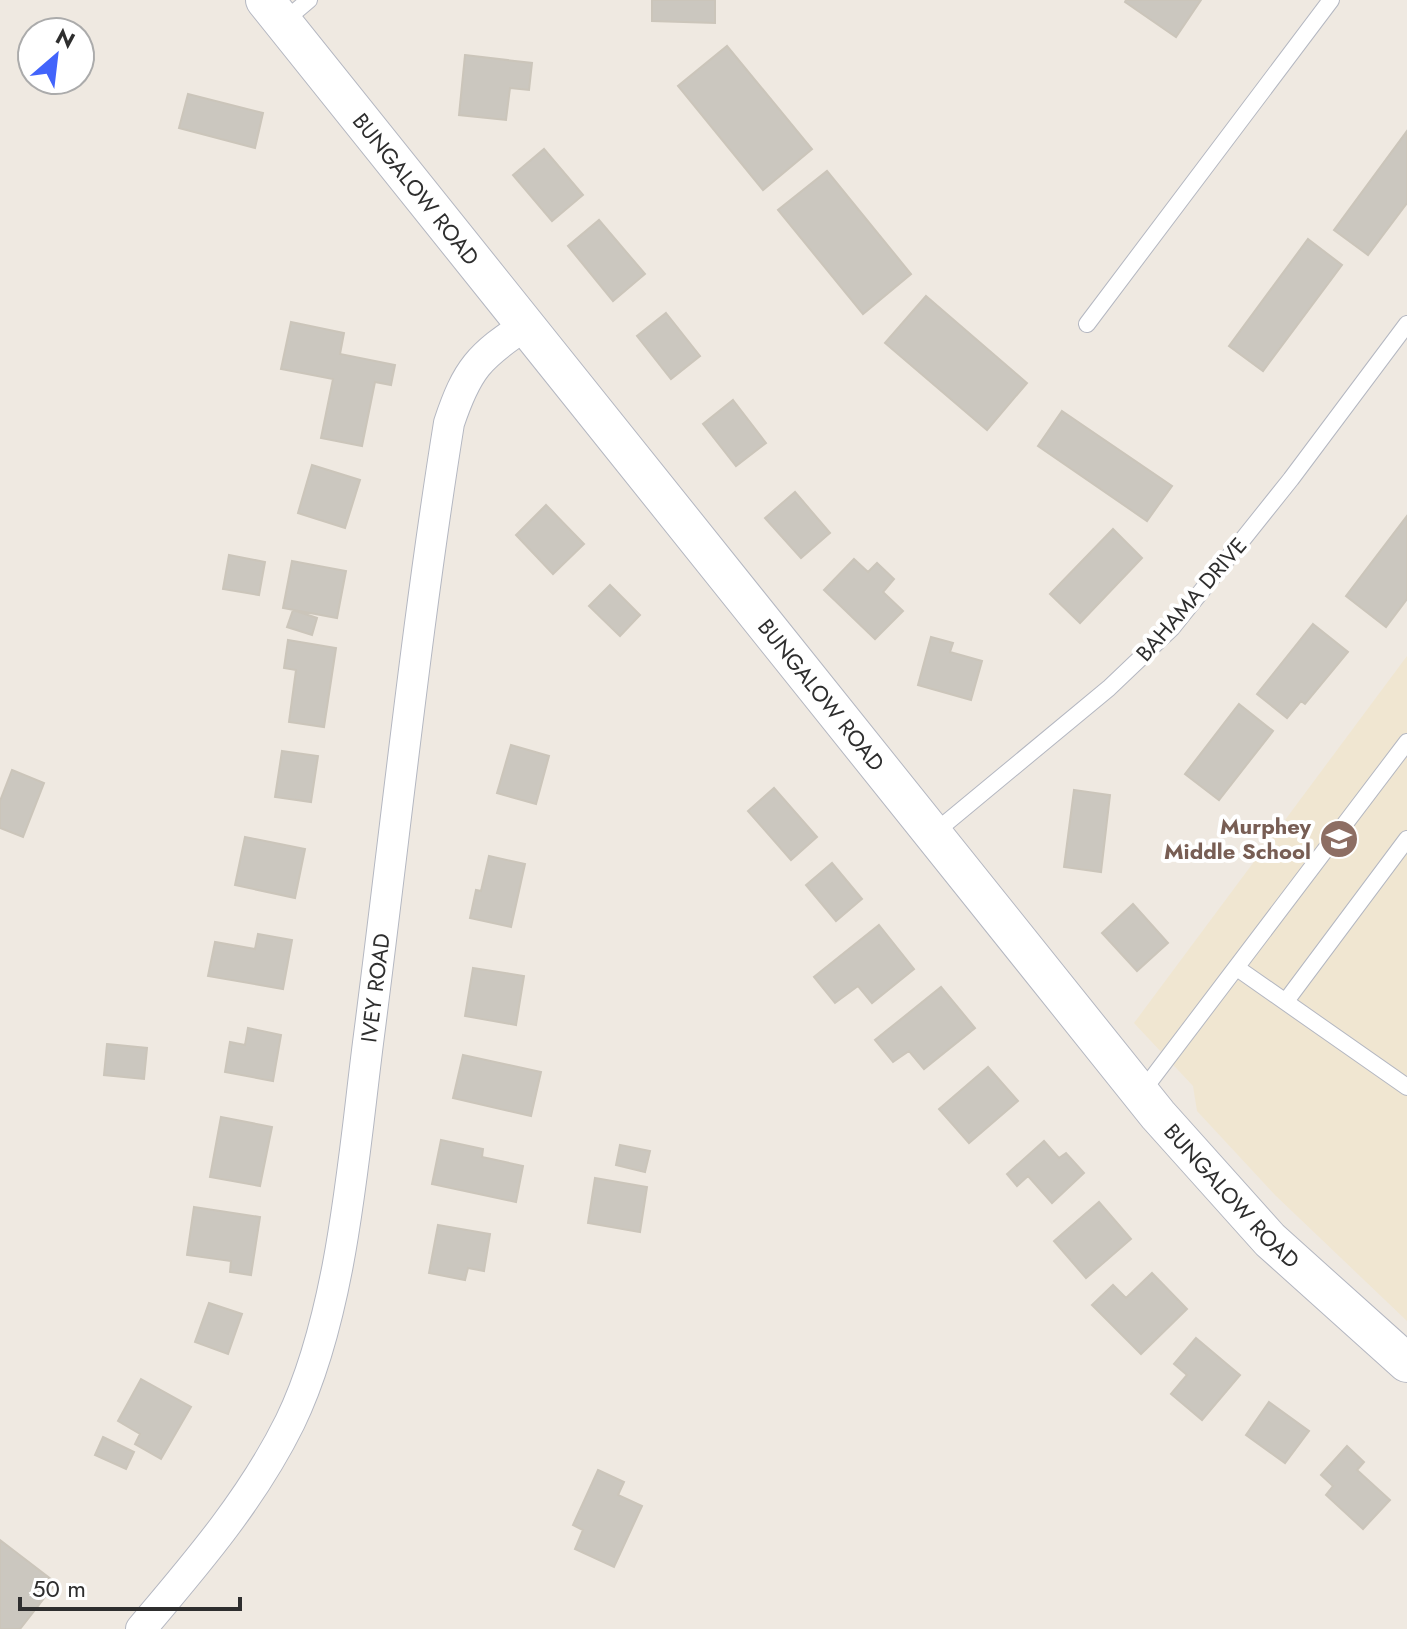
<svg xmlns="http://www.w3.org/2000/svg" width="1407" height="1629" viewBox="0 0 1407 1629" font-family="Jost,sans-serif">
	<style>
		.education { fill: #f0e6d1 }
		.building { fill: #cbc7bf; stroke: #cbc5ba; stroke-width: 2 }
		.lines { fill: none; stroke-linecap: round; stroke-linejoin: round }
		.service-casing { stroke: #b4b7c1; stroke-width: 18 }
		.minor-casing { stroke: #b4b7c1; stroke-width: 32 }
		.tertiary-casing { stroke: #b4b7c1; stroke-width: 40 }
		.service { stroke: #fff; stroke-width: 16 }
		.minor { stroke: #fff; stroke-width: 30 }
		.tertiary { stroke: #fff; stroke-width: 38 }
		.labels { text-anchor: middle; stroke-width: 8; stroke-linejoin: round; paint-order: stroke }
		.street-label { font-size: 22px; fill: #2e2e2e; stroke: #fff }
		.education-label { font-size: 22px; font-weight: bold; fill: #785e54; stroke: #fff; text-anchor: end }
	</style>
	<rect width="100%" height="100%" fill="#efe9e1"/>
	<path class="education" d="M1407 656V1321L1275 1195 1197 1111 1193 1086 1134 1023Z"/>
	<path class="building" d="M652 0H715V23L652 21Z
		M1126 0H1201L1176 37 1125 2Z
		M727 46 812 149 763 190 678 86Z
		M465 55 532 63 529 90 510 88 506 120 459 115Z
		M188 94 263 113 255 148 179 128Z
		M1407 131V203L1368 255 1334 230Z
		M544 149 583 195 552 221 513 175Z
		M827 171 911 274 863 314 778 210Z
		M599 220 645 274 613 301 568 246Z
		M1308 239 1342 265 1263 371 1229 346Z
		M926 296 1027 383 987 430 885 343Z
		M666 313 700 356 671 379 637 336Z
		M291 322 344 333 340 354 395 365 391 385 375 382 362 446 321 438 333 379 281 369Z
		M733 400 766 443 736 466 703 424Z
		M1062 411 1172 486 1147 521 1038 446Z
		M312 465 360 480 345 528 298 513Z
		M795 492 830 533 801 558 765 518Z
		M546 505 584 544 553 574 516 535Z
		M1407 516V599L1386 627 1346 596Z
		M1113 529 1142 558 1080 623 1050 594Z
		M229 555 265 562 259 595 223 589Z
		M854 559 868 572 877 563 894 579 883 592 903 611 875 639 824 590Z
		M292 561 346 571 337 618 283 608Z
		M610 585 640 615 620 636 589 606Z
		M293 610 317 618 312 635 287 627Z
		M1313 624 1348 652 1305 704 1301 701 1287 718 1257 694Z
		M931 637 953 643 950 652 982 661 971 700 918 685Z
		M288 640 336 648 324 727 289 722 296 670 284 668Z
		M1239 704 1273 731 1219 800 1185 774Z
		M511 745 549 756 536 804 497 793Z
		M282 751 318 756 311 802 275 797Z
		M12 770 44 783 23 837 0 828V801Z
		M774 788 817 837 791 860 748 811Z
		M1074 790 1110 795 1101 872 1064 867Z
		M245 837 305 849 295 898 235 885Z
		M489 856 525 864 511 927 470 918 476 890 481 891Z
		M832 863 862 899 836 921 806 885Z
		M1133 904 1168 943 1137 971 1102 933Z
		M879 925 914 969 872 1003 858 986 835 1003 814 977Z
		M258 934 292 940 283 989 208 976 215 942 255 949Z
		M473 968 524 976 516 1025 465 1016Z
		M941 987 975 1028 924 1069 909 1051 893 1062 875 1040Z
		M248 1028 281 1035 273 1081 225 1072 230 1042 245 1045Z
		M107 1044 147 1048 144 1079 104 1075Z
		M463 1055 541 1072 531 1116 453 1098Z
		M988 1067 1018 1101 969 1143 939 1109Z
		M221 1117 272 1127 260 1186 210 1177Z
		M441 1140 483 1149 482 1157 523 1166 516 1202 432 1184Z
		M1044 1141 1059 1158 1066 1153 1084 1173 1052 1203 1028 1176 1017 1186 1007 1174Z
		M620 1145 650 1151 645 1172 616 1165Z
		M595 1178 647 1187 640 1232 588 1223Z
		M1099 1202 1131 1239 1086 1278 1054 1241Z
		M194 1207 260 1217 251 1275 230 1272 231 1261 187 1255Z
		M438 1225 490 1234 484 1271 468 1268 465 1280 429 1273Z
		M1152 1273 1187 1309 1141 1354 1092 1305 1113 1285 1126 1298Z
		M209 1303 242 1314 228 1354 195 1342Z
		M1196 1338 1240 1375 1202 1420 1171 1394 1187 1375 1174 1364Z
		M141 1379 191 1407 161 1459 135 1444 140 1434 118 1421Z
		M1269 1402 1309 1431 1285 1463 1246 1435Z
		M103 1437 134 1452 126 1469 95 1455Z
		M1347 1446 1364 1462 1357 1470 1390 1500 1363 1529 1326 1495 1333 1486 1321 1475Z
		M598 1470 624 1482 618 1495 642 1506 614 1567 575 1549 583 1530 573 1525Z
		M0 1540 56 1583 20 1629H0Z"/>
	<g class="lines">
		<g class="service-casing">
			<path id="service" d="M283 22 309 0
				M1087 324 1331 0
				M934 833 1109 688 1172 628 1291 479 1407 324
				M1237 968 1407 1087
				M1286 1001 1407 839
				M1141 1093 1407 742"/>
		</g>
		<g class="minor-casing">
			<g id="minor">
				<path id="s1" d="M141 1629C196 1564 252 1499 290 1422 342 1315 353 1161 368 1043 395 836 416 628 449 423 467 369 479 356 526 325"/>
			</g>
		</g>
		<g class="tertiary-casing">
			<g id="tertiary">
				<path id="s2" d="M265 0 1158 1115 1270 1240 1407 1363"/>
			</g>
		</g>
		<use href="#service" class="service"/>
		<use href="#minor" class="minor"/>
		<use href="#tertiary" class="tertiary"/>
	</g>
	<defs>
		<g id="school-disc" transform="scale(2)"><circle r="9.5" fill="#8d6e63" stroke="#fff"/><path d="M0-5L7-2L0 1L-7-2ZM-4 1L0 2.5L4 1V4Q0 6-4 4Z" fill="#fff"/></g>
	</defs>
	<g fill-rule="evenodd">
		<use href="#school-disc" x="1339" y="839"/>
	</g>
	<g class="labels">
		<g class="street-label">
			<text dy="8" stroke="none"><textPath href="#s2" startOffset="242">BUNGALOW ROAD</textPath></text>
			<text transform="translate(1191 599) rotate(-49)" y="8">BAHAMA DRIVE</text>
			<text dy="8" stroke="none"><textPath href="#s2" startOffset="890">BUNGALOW ROAD</textPath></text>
			<text dy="8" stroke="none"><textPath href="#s1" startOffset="700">IVEY ROAD</textPath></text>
			<text dy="8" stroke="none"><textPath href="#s2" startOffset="1538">BUNGALOW ROAD</textPath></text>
		</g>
		<g class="education-label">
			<text x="1311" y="834">Murphey<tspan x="1311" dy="25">Middle School</tspan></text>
		</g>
	</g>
	<g transform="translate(56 56) rotate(28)"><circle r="38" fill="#ffffff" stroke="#ababab" stroke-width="2"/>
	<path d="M0-6L14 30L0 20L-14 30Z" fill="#4264fb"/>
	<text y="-12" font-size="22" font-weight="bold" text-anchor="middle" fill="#2e2e2e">N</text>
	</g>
	<path d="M20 1597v12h220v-12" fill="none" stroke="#2e2e2e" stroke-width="4"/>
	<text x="32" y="1597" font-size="24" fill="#2e2e2e" stroke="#ffffff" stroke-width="6" paint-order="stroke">50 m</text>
</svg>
